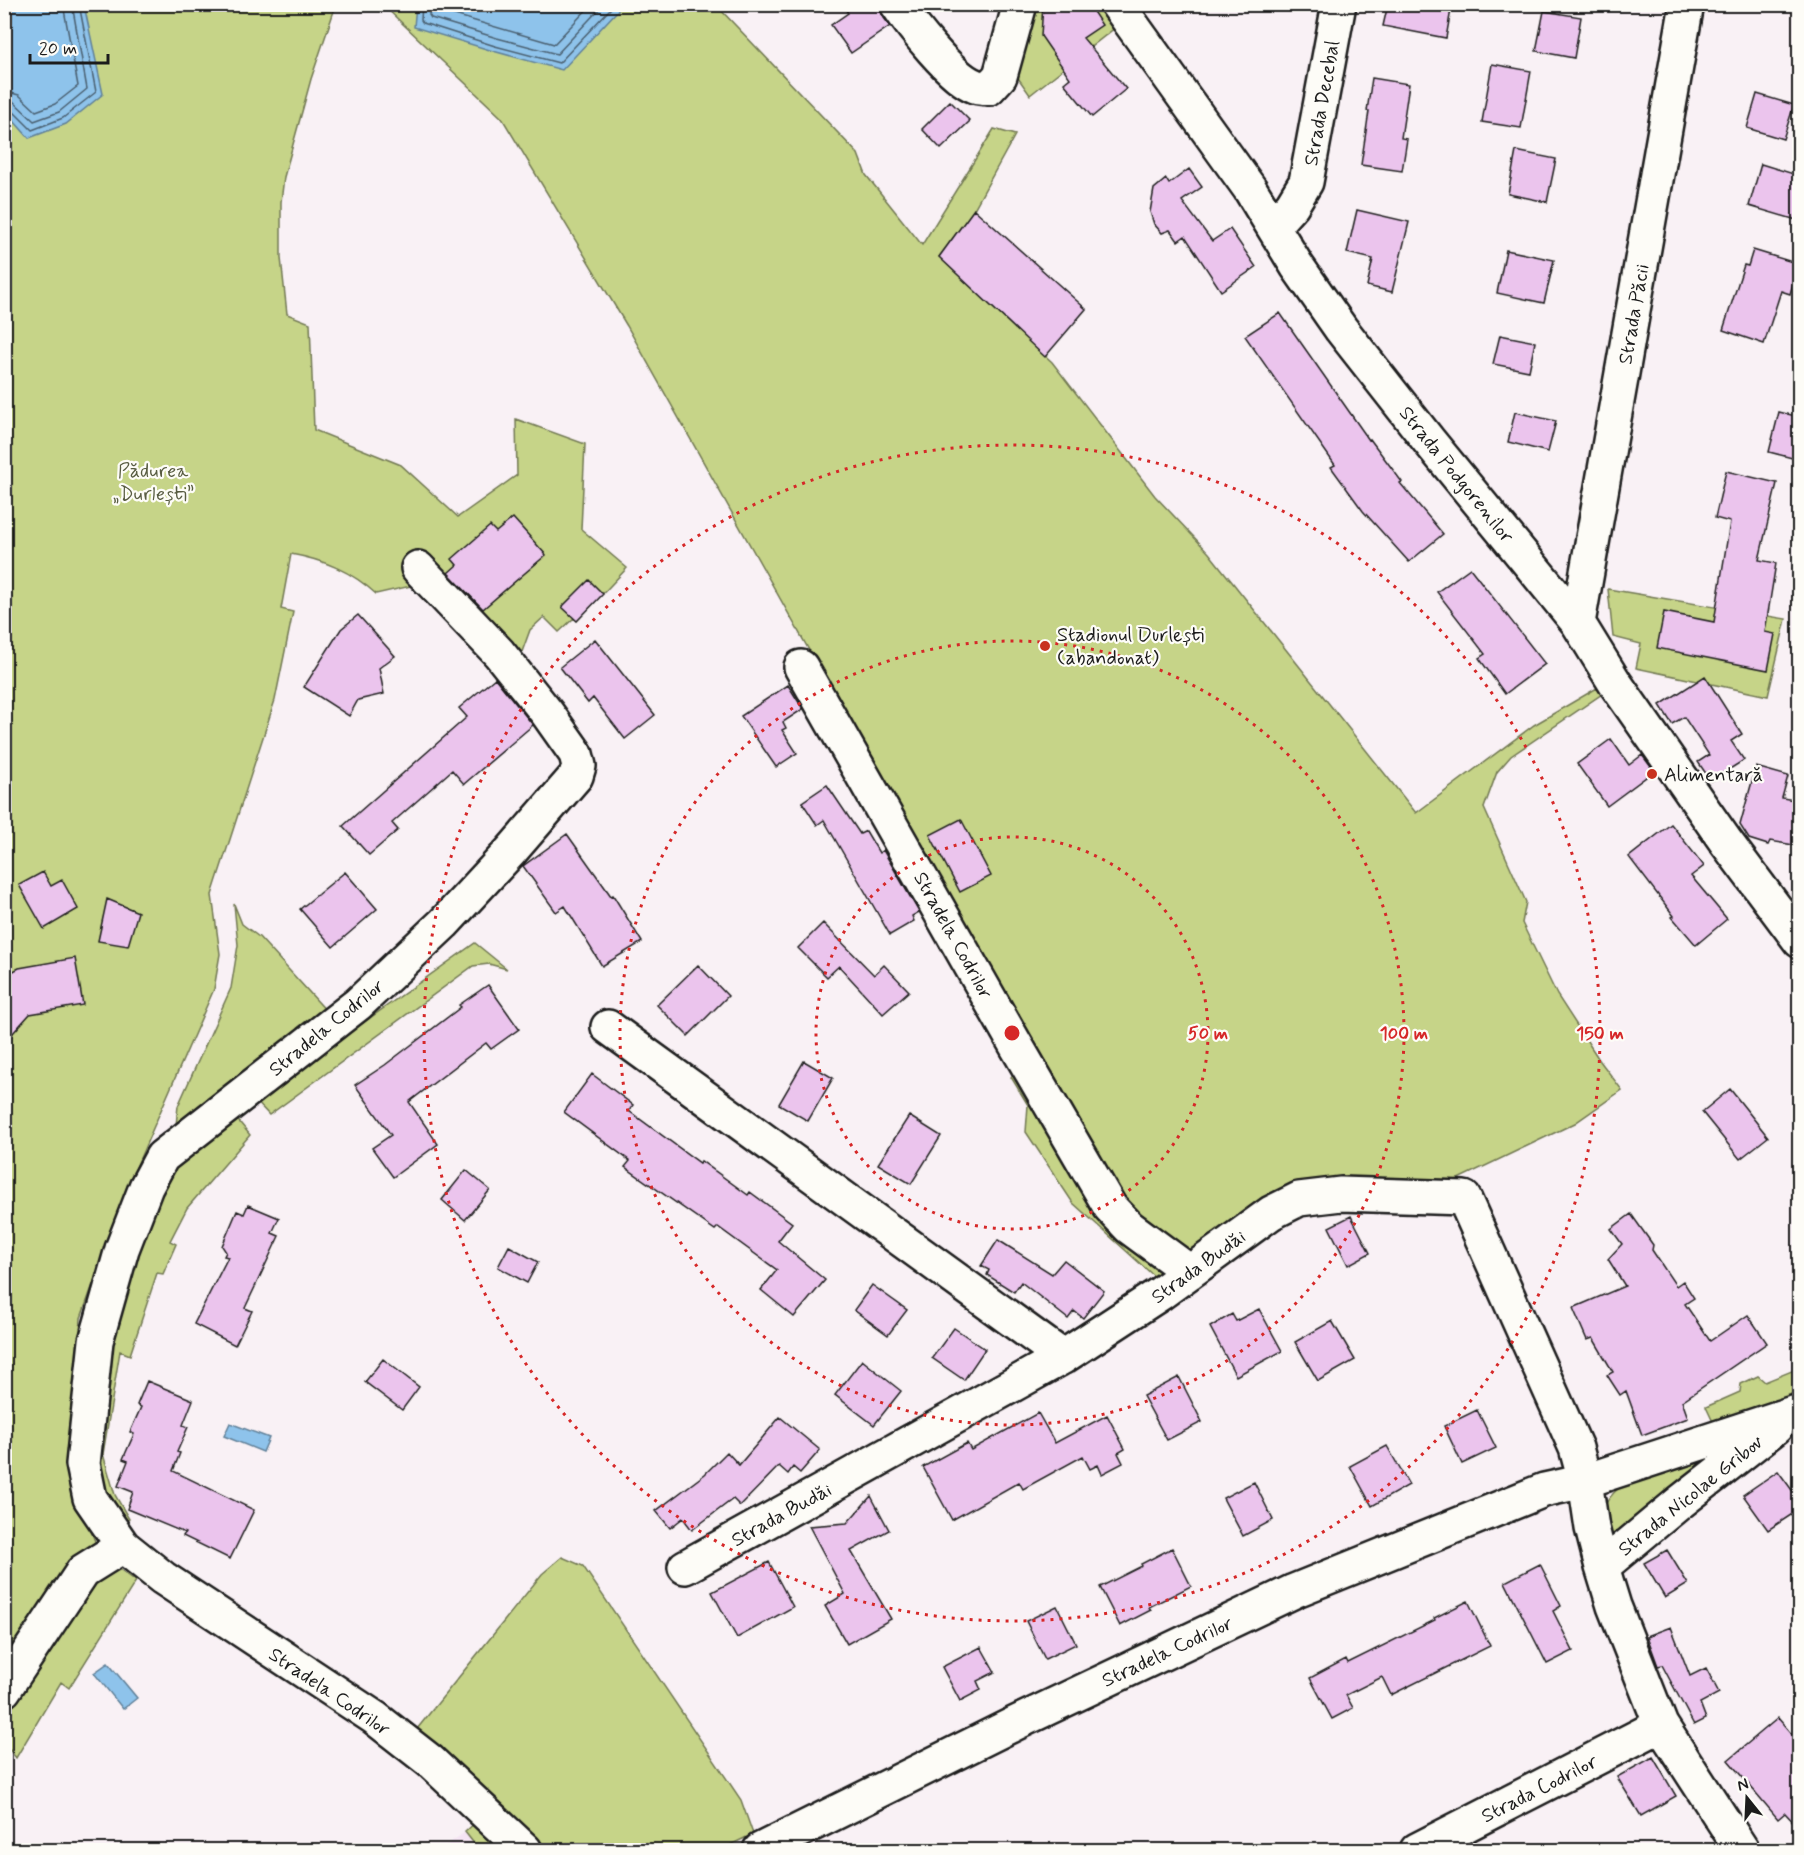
<svg xmlns="http://www.w3.org/2000/svg" width="1804" height="1855" viewBox="0 0 1804 1855" font-family="Mynerve,sans-serif">
	<style>
		.built { fill: #f5e4f3 }
		.green { fill: #c6d488; stroke: #717852; stroke-width: 1.5 }
		.water { fill: #8ec3eb; stroke: #608098; stroke-width: 1.5 }
		.lines { fill: none; stroke-linecap: round; stroke-linejoin: round }
		.shore { stroke: #4a5f6f; stroke-width: 1.5 }
		.stream { stroke: #608098; stroke-width: 8 }
		.building { fill: #ebc4ed; stroke: #1c1c1c; stroke-width: 1.5 }
		.minor-casing { stroke: #1c1c1c; stroke-width: 38 }
		.minor { stroke: #fdfcf7; stroke-width: 33 }
		.ring { fill: none; stroke: #d62828; stroke-width: 3; stroke-dasharray: 3 6 }
		.poi-dot { fill: #c8321e; stroke: #fdfcf7; stroke-width: 2 }
		.labels { text-anchor: middle; stroke-width: 4.5; stroke-linejoin: round; paint-order: stroke }
		.street-label { font-size: 20px; fill: #1c1c1c; stroke: #fdfcf7 }
		.park-label { font-size: 20px; fill: #585c42; stroke: #fdfcf7 }
		.poi-label { font-size: 20px; fill: #1c1c1c; stroke: #fdfcf7; text-anchor: start }
		.centre { fill: #d62828; stroke: #fdfcf7; stroke-width: 3 }
		.ring-label { font-size: 18px; text-anchor: middle; font-weight: bold; fill: #d62828; stroke: #fdfcf7; stroke-width: 4.5; stroke-linejoin: round; paint-order: stroke }
	</style>
	<rect width="100%" height="100%" fill="#f9f1f5"/>
	<filter id="ink" filterUnits="userSpaceOnUse"><feTurbulence type="fractalNoise" baseFrequency=".0167" numOctaves="2"/><feDisplacementMap in="SourceGraphic" scale="12" xChannelSelector="R" yChannelSelector="G"/><feConvolveMatrix kernelMatrix="1 2 1 2 8 2 1 2 1" color-interpolation-filters="sRGB"/></filter>
	<g filter="url(#ink)">
		<path class="built" d="M465 1832 479 1850H440Z"/>
		<path class="green" d="M5 5H336L311 79 284 177 281 202V258L287 314 310 323 314 430 401 465 458 517 517 475 516 419 585 444 581 529 627 568 577 621 574 618 559 632 544 617 530 630 519 660 415 585 376 594C351 571 324 560 291 554L281 609 293 612 275 700 212 895 220 954 214 989 130 1181 81 1318 69 1473 96 1544 5 1669Z
			M383 5H716L858 154 866 175 922 245 994 129 1015 135 974 209 939 257 1052 362 1155 496 1209 553 1416 813 1534 725 1597 688 1602 694 1511 756 1497 772 1484 808 1526 902 1522 923 1557 995 1600 1061 1622 1090 1575 1123 1454 1181H1330L1185 1257 1136 1221 887 789 627 326 502 118Z
			M1031 5H1101L1116 27 1030 95 1016 75Z
			M1608 589 1786 619 1768 696 1636 668 1641 644 1613 637Z
			M234 904 242 924 259 937 329 1014 175 1135 178 1106 231 988 238 945Z
			M475 943 507 969 489 964 473 966 269 1115 255 1100Z
			M1020 1068 1171 1273 1155 1277 1073 1203 1026 1132 1028 1105 1011 1077Z
			M232 1113 250 1135 187 1208 170 1241 176 1244 163 1274 157 1273 130 1355 120 1351 103 1454 115 1495 129 1519 119 1525 92 1467 100 1363 130 1250 176 1163Z
			M1799 1368V1389L1761 1413 1714 1424 1706 1407 1740 1392 1741 1384 1758 1376 1765 1382Z
			M1731 1444 1615 1539H1606C1599 1516 1601 1503 1620 1487Z
			M562 1557 583 1566 741 1800 753 1834 720 1850H548L417 1729 542 1574Z
			M111 1563 136 1581 69 1688 61 1682 16 1758 5 1744V1701L91 1573Z
			M478 1820 508 1850H479L465 1832Z"/>
		<path class="water" d="M5 4 84 5 103 94 66 124 29 138 5 111Z
			M617 4 619 9 562 70 493 51 414 27 416 5Z
			M230 1423 269 1438 263 1452 224 1436Z
			M108 1663 137 1698 123 1709 94 1673Z"/>
		<g class="lines">
			<path class="shore" d="M422 4 421 20 423 23 495 46 559 63 611 8 612 4
				M430 4 429 15 431 18 497 38 557 54 604 4
				M439 4 441 11 554 44 592 4
				M4 91 19 95 36 111 55 104 78 86 63 4
				M4 100 14 102 34 121 59 112 87 89 72 4
				M4 108 11 109 32 130 63 118 96 92 79 4"/>
			<path class="stream" d="M86 8 93 4"/>
		</g>
		<path class="building" d="M842 4H878L881 14 890 26 851 53 831 25 848 13Z
			M1043 4H1088L1102 25 1083 38 1126 89 1092 117 1064 83 1070 78 1041 36Z
			M1388 4H1452L1446 38 1383 26Z
			M1544 11 1581 17 1574 58 1536 51Z
			M1492 64 1531 71 1521 128 1482 122Z
			M1372 78 1409 84 1401 138 1407 139 1402 171 1361 165 1369 111H1367Z
			M1757 94 1794 105 1783 139 1747 128Z
			M950 101 970 121 941 149 922 129Z
			M1516 151 1556 159 1547 202 1508 194Z
			M1761 164 1800 176V221L1749 206Z
			M1189 169 1202 187 1182 201 1212 241 1230 229 1256 267 1221 291 1185 236 1178 241 1170 230 1162 233 1154 224 1150 212 1154 189 1166 179 1169 184Z
			M974 209 1086 309 1045 357 939 257Z
			M1357 210 1409 222 1392 292 1367 286 1373 259 1347 253Z
			M1506 250 1554 260 1544 303 1497 293Z
			M1753 250 1799 264 1790 294 1781 291 1764 344 1723 330 1744 265 1748 266Z
			M1280 313 1369 440 1370 439 1402 482 1400 483 1443 534 1409 562 1363 511 1331 467 1335 465 1245 336Z
			M1500 335 1535 342 1529 371 1493 364Z
			M1515 412 1556 421 1548 452 1508 442Z
			M1779 412 1800 417V460L1769 452Z
			M1726 471 1777 483 1759 560 1776 563 1765 632 1775 634 1768 670 1657 648 1664 612 1714 622 1730 522 1715 518Z
			M513 518 546 555 483 609 448 573 457 565 452 559 490 526 496 532Z
			M1470 568 1545 664 1505 694 1479 658 1485 654 1437 592Z
			M589 580 603 594 577 621 562 607Z
			M358 615 395 656 379 668 384 694 358 700 349 716 304 687 341 629Z
			M595 639 655 715 625 739 593 698 588 703 560 667Z
			M1705 676 1742 734 1731 741 1744 760 1711 781 1698 762 1709 755 1684 717 1672 724 1660 705Z
			M495 678 533 725 464 784 452 770 392 823 398 830 369 855 343 826 467 717 459 708Z
			M788 685 803 709 783 722 786 728 782 730 797 753 776 767 741 716Z
			M1611 739 1629 765 1642 755 1654 771 1607 806 1577 764Z
			M1756 767 1788 776 1782 798 1800 801V846L1770 841 1768 845 1749 839 1740 825Z
			M827 785 860 834 866 831 879 853 883 850 919 912 912 916 914 921 890 935 824 820 817 825 802 802Z
			M961 819 991 876 960 892 930 835Z
			M1671 824 1704 866 1691 876 1727 919 1696 945 1672 917 1674 916 1629 857Z
			M567 834 611 896 613 895 642 942 602 966 565 906 556 912 523 866Z
			M43 872 51 886 62 880 78 909 44 929 19 885Z
			M345 872 377 909 333 947 300 909Z
			M107 899 138 912 128 946 98 941Z
			M823 923 874 975 884 965 909 991 883 1014 839 966 827 977 798 948Z
			M75 958 83 1005 30 1014 4 1043V976L19 968Z
			M698 965 728 996 688 1036 657 1005Z
			M488 985 519 1029 491 1049 486 1043 409 1102 438 1144 393 1177 372 1148 391 1135 355 1085 385 1065 461 1007 459 1005Z
			M804 1061 833 1078 808 1121 779 1104Z
			M592 1074 633 1105 629 1111 700 1163 701 1161 748 1195 750 1192 792 1223 778 1241 825 1280 794 1317 761 1290 777 1270 718 1227 715 1230 625 1167 630 1161 564 1112Z
			M1730 1089 1768 1137 1740 1159 1702 1112Z
			M909 1116 941 1136 911 1184 878 1164Z
			M466 1170 490 1190 465 1220 442 1200Z
			M248 1205 279 1218 272 1233 279 1236 245 1308 252 1311 235 1345 194 1324 228 1257 224 1256 226 1252 222 1246 237 1211 244 1214Z
			M1631 1214 1653 1245 1652 1250 1676 1286 1683 1281 1694 1298 1685 1304 1710 1341 1748 1315 1767 1343 1682 1401 1688 1418 1642 1435 1626 1391 1620 1395 1607 1375 1613 1372 1593 1338 1587 1340 1573 1308 1625 1286 1608 1259 1622 1244 1611 1229Z
			M1351 1216 1370 1253 1348 1265 1329 1227Z
			M998 1240 1052 1274 1064 1260 1104 1291 1083 1318 1074 1311 1068 1319 1021 1282 1014 1292 987 1275 989 1270 981 1266Z
			M509 1246 538 1262 527 1283 498 1267Z
			M872 1285 907 1310 888 1335 854 1310Z
			M1259 1309 1282 1351 1236 1376 1210 1327 1232 1314 1236 1321Z
			M1332 1321 1355 1360 1318 1381 1295 1342Z
			M954 1328 985 1349 964 1380 932 1358Z
			M383 1359 419 1387 402 1410 365 1382Z
			M862 1360 901 1391 874 1425 835 1395Z
			M1179 1377 1202 1422 1167 1440 1143 1396Z
			M147 1381 193 1400 183 1425 188 1427 177 1452 180 1453 173 1471 254 1510 230 1559 183 1536 185 1533 127 1509 133 1492 118 1486 128 1461 123 1459 134 1434 130 1432 141 1407 137 1405Z
			M1477 1410 1496 1448 1462 1464 1444 1426Z
			M1038 1413 1055 1443 1107 1415 1125 1449 1118 1453 1123 1463 1102 1474 1098 1465 1090 1469 1083 1456 1023 1489 1019 1482 952 1520 923 1467 967 1443 971 1450Z
			M780 1417 820 1450 800 1473 793 1467 788 1474 779 1466 740 1506 733 1499 692 1530 683 1518 670 1528 656 1511 705 1474 727 1452 739 1465Z
			M1387 1446 1409 1485 1372 1506 1350 1466Z
			M1778 1471 1800 1501V1509L1768 1530 1743 1495Z
			M1254 1482 1273 1520 1243 1536 1223 1498Z
			M871 1496 889 1530 851 1551 891 1619 847 1644 825 1606 845 1594 809 1526 847 1523Z
			M1172 1548 1191 1586 1149 1607 1151 1610 1120 1626 1100 1587 1142 1566 1141 1564Z
			M1667 1550 1688 1584 1665 1598 1644 1563Z
			M769 1562 793 1607 737 1638 712 1592Z
			M1540 1564 1561 1606 1553 1611 1573 1651 1547 1664 1505 1582Z
			M1468 1601 1490 1646 1391 1695 1382 1677 1346 1695 1353 1708 1332 1719 1310 1678 1346 1659 1348 1663 1435 1620 1434 1618Z
			M1057 1606 1076 1644 1045 1659 1026 1621Z
			M1671 1627 1690 1676 1706 1668 1719 1693 1700 1703 1706 1719 1694 1725 1662 1665 1658 1666 1647 1636Z
			M981 1647 995 1672 977 1681 981 1690 960 1701 942 1667Z
			M1778 1718 1800 1744V1829L1785 1813 1778 1819 1728 1760Z
			M1653 1757 1676 1796 1641 1816 1617 1777Z"/>
		<g class="lines">
			<g class="minor-casing">
				<path id="minor" d="M897 4C911 25 952 78 975 86 979 88 985 87 989 88L1000 76 1020 4
					M1117 4 1250 189 1297 266 1341 329 1429 441 1578 623 1615 683 1726 842 1800 941
					M1273 226 1292 205 1306 182 1339 4
					M418 568 499 653 547 713 576 754 579 766 576 776 511 851 444 923 358 1004 162 1157 146 1187 122 1249 96 1341 83 1464 90 1498 123 1546 163 1578 375 1718 430 1761 525 1850
					M1578 623 1687 4
					M801 667 1017 1047 1110 1207 1129 1227 1190 1272
					M608 1027 1063 1357
					M685 1567 1063 1357 1161 1293 1271 1213 1299 1199 1341 1194 1464 1198 1576 1448 1585 1481 1592 1528 1602 1567 1614 1606 1661 1725 1742 1850
					M1602 1567 1679 1503 1776 1427
					M4 1690 83 1571 123 1546
					M760 1850 1016 1723 1294 1591 1544 1490 1585 1481 1793 1413
					M1417 1850 1661 1725"/>
			</g>
			<use href="#minor" class="minor"/>
		</g>
	</g>
	<g class="ring">
		<circle cx="1012" cy="1033" r="196"/>
		<circle cx="1012" cy="1033" r="392"/>
		<circle cx="1012" cy="1033" r="588"/>
	</g>
	<g class="poi-dot">
		<circle cx="1045" cy="646" r="6"/>
		<circle cx="1652" cy="774" r="6"/>
	</g>
	<g class="labels">
		<g class="street-label">
			<text transform="translate(1321 103) rotate(-80)" y="7">Strada Decebal</text>
			<text transform="translate(1633 314) rotate(-80)" y="7">Strada Păcii</text>
			<text transform="translate(1457 474) rotate(51)" y="7">Strada Podgorenilor</text>
			<text transform="translate(954 935) rotate(61)" y="7">Stradela Codrilor</text>
			<text transform="translate(326 1027) rotate(-39)" y="7">Stradela Codrilor</text>
			<text transform="translate(1198 1266) rotate(-36)" y="7">Strada Budăi</text>
			<text transform="translate(1690 1495) rotate(-39)" y="7">Strada Nicolae Gribov</text>
			<text transform="translate(781 1514) rotate(-29)" y="7">Strada Budăi</text>
			<text transform="translate(1167 1651) rotate(-25)" y="7">Stradela Codrilor</text>
			<text transform="translate(330 1691) rotate(34)" y="7">Stradela Codrilor</text>
			<text transform="translate(1539 1788) rotate(-27)" y="7">Strada Codrilor</text>
		</g>
		<g class="park-label">
			<text x="153" y="477">Pădurea<tspan x="153" dy="23">„Durlești”</tspan></text>
		</g>
		<g class="poi-label">
			<text x="1057" y="641">Stadionul Durlești<tspan x="1057" dy="23">(abandonat)</tspan></text>
			<text x="1664" y="781">Alimentară</text>
		</g>
	</g>
	<circle cx="1012" cy="1033" r="9" class="centre"/>
	<g class="ring-label">
		<text x="1208" y="1039">50 m</text>
		<text x="1404" y="1039">100 m</text>
		<text x="1600" y="1039">150 m</text>
	</g>
	<rect width="1804" height="1855" fill="none" stroke="#fdfcf7" stroke-width="24"/>
	<rect x="12" y="12" width="1780" height="1831" fill="none" stroke="#1c1c1c" stroke-width="2" filter="url(#ink)"/>
	<g transform="translate(1747 1798) rotate(342)" stroke="#fdfcf7" stroke-width="4.5" paint-order="stroke">
	<path d="M0-4.5L10 22L0 15L-10 22Z" fill="#1c1c1c"/>
	<text y="-9" font-size="16" font-weight="bold" text-anchor="middle" fill="#1c1c1c">N</text>
	</g>
	<path d="M30 54v9h78v-9" fill="none" stroke="#1c1c1c" stroke-width="3"/>
	<text x="39" y="54" font-size="18" fill="#1c1c1c" stroke="#fdfcf7" stroke-width="4.5" paint-order="stroke">20 m</text>
</svg>
